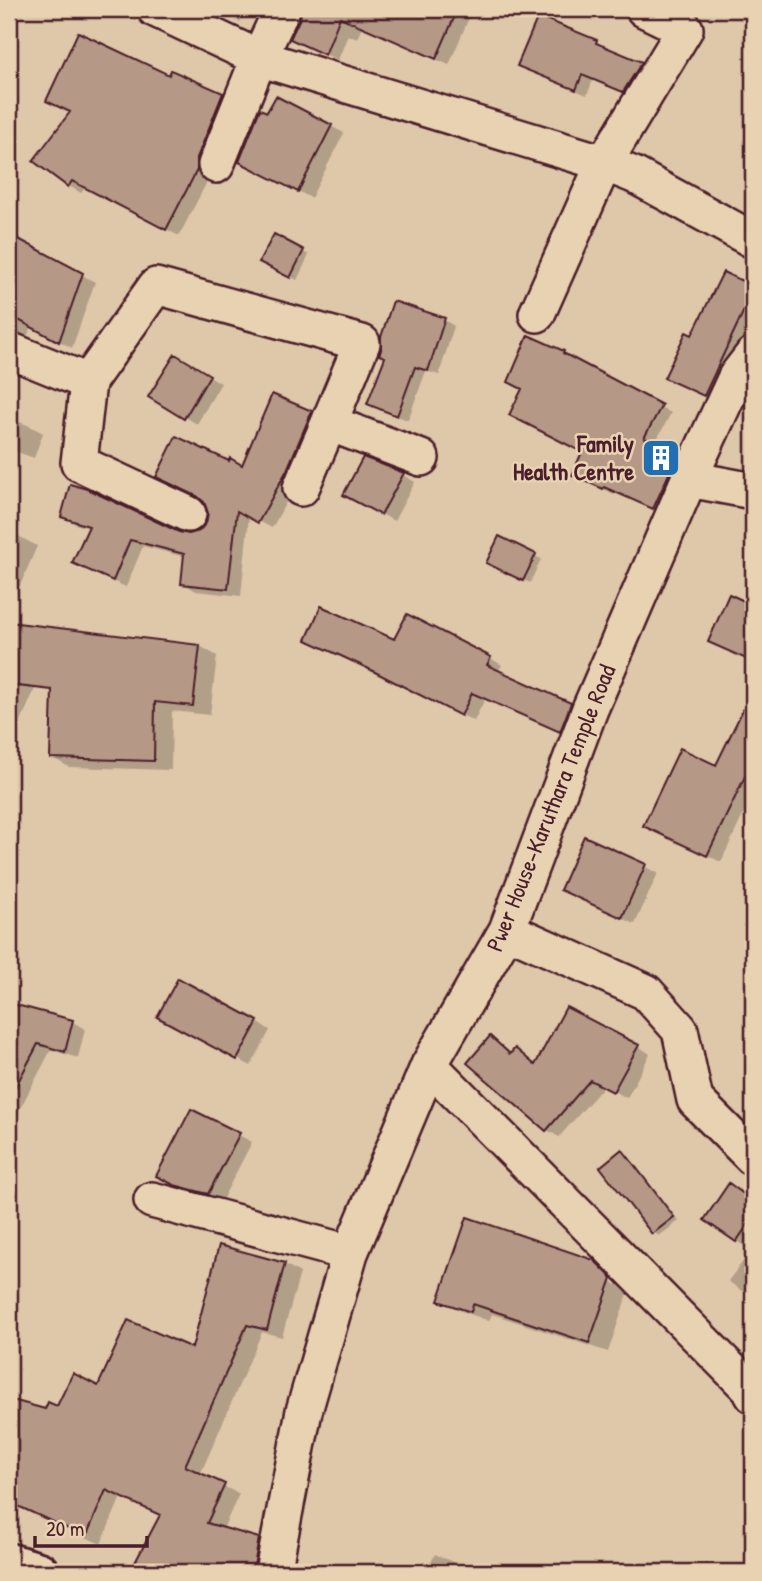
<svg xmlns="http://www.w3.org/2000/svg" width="762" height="1581" viewBox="0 0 762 1581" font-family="'Patrick Hand',sans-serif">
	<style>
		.shadow { fill: #0003 }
		.building { fill: #b59886; stroke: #4a1f2b; stroke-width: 2 }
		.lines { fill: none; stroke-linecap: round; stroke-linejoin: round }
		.minor-casing { stroke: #4a1f2b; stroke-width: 40 }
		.secondary-casing { stroke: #4a1f2b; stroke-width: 44 }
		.minor { stroke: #e9d2b2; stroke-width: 35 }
		.secondary { stroke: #e9d2b2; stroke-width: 38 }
		.labels { text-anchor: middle; stroke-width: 5; stroke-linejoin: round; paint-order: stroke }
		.poi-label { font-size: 24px; font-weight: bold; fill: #4a1f2b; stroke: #e9d2b2; text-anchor: end }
		.street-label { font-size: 24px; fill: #4a1f2b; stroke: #e9d2b2 }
	</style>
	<rect width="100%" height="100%" fill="#dfc7aa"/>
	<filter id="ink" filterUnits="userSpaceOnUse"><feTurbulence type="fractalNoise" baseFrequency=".0143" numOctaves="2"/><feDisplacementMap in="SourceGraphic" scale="14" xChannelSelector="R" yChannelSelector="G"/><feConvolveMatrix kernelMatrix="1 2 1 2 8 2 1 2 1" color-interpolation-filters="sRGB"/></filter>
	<g filter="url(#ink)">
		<path class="shadow" d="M211 9H246L240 22Z
			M303 9H465L471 13 449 65 362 27 357 39 348 35 338 60 305 45 302 17Z
			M596 42 652 69 635 97 593 80 587 95 530 71Z
			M172 72 223 94 235 102 209 178 179 236 86 187 81 193 69 186 72 113 170 78Z
			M277 98 344 133 311 198 254 168 268 114Z
			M9 236 95 282 72 348 32 326 27 337 9 331Z
			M274 236 309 255 297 280 261 261Z
			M723 274 753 288V325L718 402 679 384 693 338Z
			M444 320 454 326 439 375 426 371 408 420 380 410 369 404Z
			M563 353 671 413 654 445 688 462 664 514 615 491 614 494 585 480 584 452Z
			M175 356 221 383 197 424 150 396Z
			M273 396 324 420 299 478 272 528 249 516 241 596 196 591 183 583 185 557 143 546 126 587 87 570 74 563 89 528 75 524 63 516 191 536 201 531 243 467Z
			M9 418 30 426 43 433 34 458 9 449Z
			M403 475 415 482 394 521 346 494Z
			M9 531 37 546 9 611Z
			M500 538 541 559 530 583 494 565Z
			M753 591V662L723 649Z
			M9 624 200 646 217 656 210 715 172 711 171 770 69 767 51 757 54 645 9 749Z
			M308 640 395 642 490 658 502 665 498 672 582 711 572 737 485 699 474 721Z
			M753 693V794L721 862 658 832 717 767Z
			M585 839 658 873 635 924 575 897Z
			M9 883 19 889 9 923Z
			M9 1005 73 1022 85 1029 78 1058 51 1050 15 1118 9 1114Z
			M169 1022H257L270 1030 251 1066Z
			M490 1039 503 1046 512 1054 515 1050 528 1058 537 1065 638 1046 650 1054 627 1098 604 1086 559 1137 547 1130Z
			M192 1111 252 1142 222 1200 189 1192 171 1183Z
			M622 1151 628 1155 679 1221 659 1236 653 1232Z
			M740 1192 753 1201V1299L728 1281 751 1251 706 1219Z
			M594 1262 600 1266H597L616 1285 619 1283 605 1268 613 1273 629 1290 608 1352 492 1314 489 1321 459 1310 440 1300Z
			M285 1264 300 1273 282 1337 262 1332 200 1475 239 1494 223 1529 258 1539 274 1548 269 1572H151L136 1564 162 1515 121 1497 101 1544 23 1509 9 1501 19 1475 9 1472V1401L46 1411 58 1409 99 1388 193 1350Z
			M435 1554 475 1572H427Z"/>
		<path class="building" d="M302 9H458L436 59 340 17 325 55 290 39 300 18Z
			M538 16 597 40 596 43 642 62 623 92 582 75 576 90 517 66Z
			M78 32 169 75 171 70 223 93 197 158V170L166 230 72 181 68 187 33 161 70 112 46 101Z
			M276 96 332 125 298 192 239 162 260 109 267 112Z
			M9 234 83 273 59 342 9 315Z
			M274 234 304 250 290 278 259 262Z
			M723 272 753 286V291L704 396 664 378 686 332 692 335Z
			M393 301 445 318 428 371 415 367 397 416 367 404 385 357 379 355 381 350V337Z
			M528 335 564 351 563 353 662 405 644 438 678 454 653 509 604 487 603 489 572 475 582 452 509 415 522 389 508 382Z
			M175 354 210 375 184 419 148 397Z
			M272 394 312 411 287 470 258 523 237 511 228 589 181 584 184 554 130 540 113 581 72 563 89 526 61 517 70 484 87 489 179 532 189 534 199 531 206 523 208 513 204 502 197 496 156 477 176 436 229 461 230 458 242 465Z
			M363 457 404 473 381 515 343 495Z
			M499 536 536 554 523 581 486 563Z
			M729 594 753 605V662L708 642Z
			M321 606 394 639 407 614 491 657 487 665 571 703 560 732 472 693 461 716 367 668 306 640Z
			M9 622 200 645 193 706 155 702 154 761 50 758 52 690 9 685Z
			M753 689V760L707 856 643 826 680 748 716 765Z
			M584 836 646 864 622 918 560 890Z
			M178 978 258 1021 237 1060 157 1017Z
			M9 1003 73 1020 65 1052 38 1044 9 1099Z
			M566 1007 639 1045 613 1092 590 1080 546 1131 467 1063 490 1036 510 1054 515 1048 535 1065Z
			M191 1109 240 1133 208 1194 174 1185 156 1176Z
			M622 1149 674 1217 652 1234 600 1167Z
			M729 1183 753 1201V1217L736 1242 704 1220Z
			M467 1217 594 1260 612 1278 589 1343 473 1304 471 1312 438 1301Z
			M219 1245 285 1263 267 1330 247 1325 185 1466 225 1484 207 1523 259 1538 253 1572H130L160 1515 106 1490 86 1537 9 1502V1399L45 1409 48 1402 57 1406 73 1373 98 1386 128 1320 192 1348Z"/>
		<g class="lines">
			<g class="minor-casing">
				<path id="minor" d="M155 9 259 58 604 163 634 175 753 240
					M216 165 259 58 282 9
					M537 314 604 163 685 29 644 9
					M9 350 88 382 156 286 362 343 329 423 301 488
					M88 382 79 463 188 514
					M329 423 421 458
					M689 479 753 491
					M507 930 646 992 680 1030 695 1100 753 1158
					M429 1065 750 1389 753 1395
					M152 1200 350 1253
					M273 1572 304 1411 350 1253 429 1065 507 930 590 709 689 479 736 377 753 355"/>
			</g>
			<g class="secondary-casing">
				<path id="secondary" d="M9 1563 39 1572"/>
			</g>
			<use href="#minor" class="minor"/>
			<use href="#secondary" class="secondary"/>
		</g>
	</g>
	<defs>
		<g id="building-square" transform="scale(2.0125)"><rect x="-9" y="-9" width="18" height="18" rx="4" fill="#1f6fb2" stroke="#e9d2b2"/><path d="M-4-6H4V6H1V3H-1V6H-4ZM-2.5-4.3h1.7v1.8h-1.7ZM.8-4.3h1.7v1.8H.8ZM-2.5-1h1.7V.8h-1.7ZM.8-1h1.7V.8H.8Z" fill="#fff"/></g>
	</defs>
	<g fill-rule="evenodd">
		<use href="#building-square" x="661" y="458"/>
	</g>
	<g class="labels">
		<g class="poi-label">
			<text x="634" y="452">Family<tspan x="634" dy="28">Health Centre</tspan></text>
		</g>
		<g class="street-label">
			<text transform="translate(551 808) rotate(-68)" y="8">Pwer House-Karuthara Temple Road</text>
		</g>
	</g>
	<rect width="762" height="1581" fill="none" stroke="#e9d2b2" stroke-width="35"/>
	<rect x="18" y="18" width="727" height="1546" fill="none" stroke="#4a1f2b" stroke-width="2.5" filter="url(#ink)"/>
	<path d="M35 1536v10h112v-10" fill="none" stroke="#4a1f2b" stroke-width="3.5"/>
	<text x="46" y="1536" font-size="21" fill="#4a1f2b" stroke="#e9d2b2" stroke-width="5" paint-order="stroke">20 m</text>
</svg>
